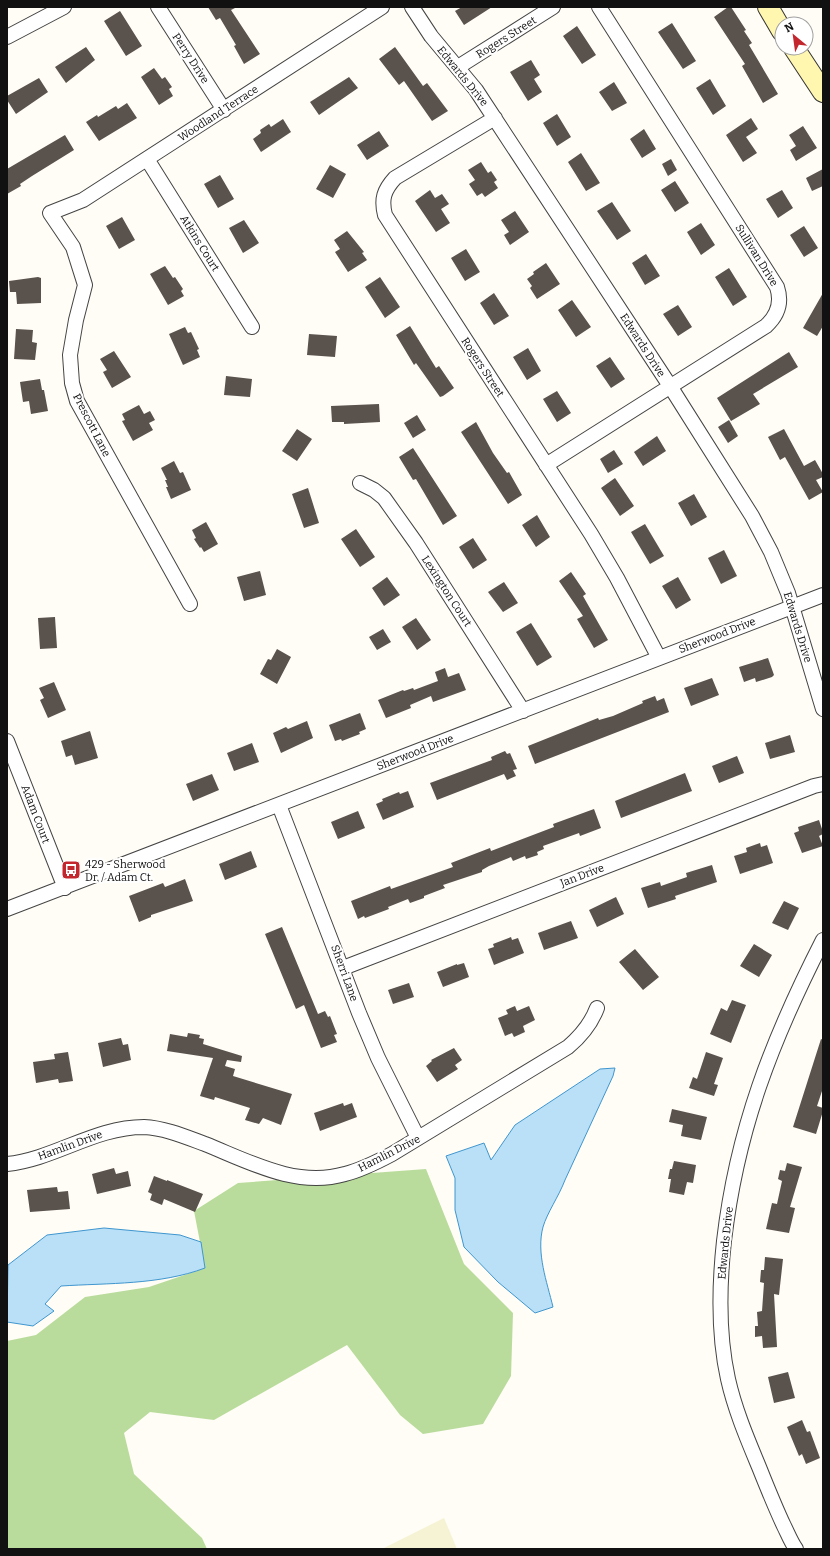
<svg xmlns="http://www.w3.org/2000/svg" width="830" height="1556" viewBox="0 0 830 1556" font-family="Bitter,serif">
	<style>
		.farmland { fill: #f6f3d4 }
		.forest { fill: #b9dc9c }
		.water { fill: #b9e0f7; stroke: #3f96cf }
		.building { fill: #5a524d }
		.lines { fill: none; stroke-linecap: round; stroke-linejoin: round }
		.street-casing { stroke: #444; stroke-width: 16 }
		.secondary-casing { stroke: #333; stroke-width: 22 }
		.street { stroke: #fff; stroke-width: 14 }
		.secondary { stroke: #fff6b0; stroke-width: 20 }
		.labels { text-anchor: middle; stroke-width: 4; stroke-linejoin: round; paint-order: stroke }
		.street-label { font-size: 11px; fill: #111; stroke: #fff }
		.poi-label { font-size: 11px; fill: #111; stroke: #fff; text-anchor: start }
	</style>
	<rect width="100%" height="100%" fill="#fffdf5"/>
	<path class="farmland" d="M444 1518 457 1549H382Z"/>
	<path class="forest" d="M426 1169 464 1264 513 1313 511 1376 483 1424 423 1434 400 1415 347 1345 214 1420 150 1412 124 1433 134 1474 202 1538 207 1549H7V1341L36 1335 85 1297 149 1287 205 1268 194 1211 238 1183Z"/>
	<path class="water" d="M615 1068 613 1076 565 1180C559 1196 547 1213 543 1227 536 1253 547 1282 553 1307L535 1313 498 1282 464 1247 455 1210V1178L446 1156 484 1143 491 1160 515 1125 600 1069Z
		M104 1228 180 1235 201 1242 205 1268C160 1285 108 1283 61 1286L45 1304 54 1311 33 1326 7 1322 8 1265 47 1235Z"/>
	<path class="building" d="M208 7H237L231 10 260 54 244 64 234 46 236 45 220 18 216 20Z
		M462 7H492L464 25 455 11Z
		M728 7H731L746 30 744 31 752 43 749 45 778 94 763 103 742 66 745 64 714 17Z
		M120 11 142 46 126 56 104 21Z
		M672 23 696 61 683 69 658 32Z
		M577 26 596 55 582 64 563 36Z
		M86 47 95 60 66 83 55 67Z
		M395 47 423 86 427 83 448 111 432 121 404 81 399 85 379 59Z
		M531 60 540 75 534 79 542 92 528 101 510 72Z
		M154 68 162 79 165 77 172 87 169 89 173 96 159 105 141 77Z
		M349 77 358 88 319 115 310 102Z
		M39 78 48 92 16 114 7 100V96Z
		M710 79 726 106 713 115 696 88Z
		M614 82 627 103 612 111 599 92Z
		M127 103 137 118 99 141 86 122 97 115 98 117 116 106 118 109Z
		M557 114 571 137 557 146 543 123Z
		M751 118 758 129 746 137 757 153 743 162 726 135Z
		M283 119 291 132 261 152 253 139 261 133 260 130 269 124 271 127Z
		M803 126 817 148 796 161 790 150 796 146 789 135Z
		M644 129 656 149 642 158 630 139Z
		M379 131 389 146 367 160 357 145Z
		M65 135 74 150 32 176 20 184 21 186 7 194V169Z
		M581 153 600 183 586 191 568 162Z
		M671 159 677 170 668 176 662 164Z
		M481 162 488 173 491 171 497 180 494 182 498 188 485 197 482 193 477 196 469 184 475 180 468 170Z
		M330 165 346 174 333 198 316 189Z
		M823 169V186L812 191 806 178Z
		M220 175 234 199 218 208 204 184Z
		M675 181 689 203 675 212 661 190Z
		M430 190 435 198 442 194 449 204 441 209 450 223 436 232 415 201Z
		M782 190 793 208 778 218 766 199Z
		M612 202 631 231 617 240 597 211Z
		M515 211 529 232 510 245 504 235 509 232 501 220Z
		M122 217 135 240 119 249 106 226Z
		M244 220 259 243 243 253 229 228Z
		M701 223 715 245 701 255 687 232Z
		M804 226 818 248 804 257 790 235Z
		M347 231 364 252 362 253 367 260 348 272 335 252 340 249 334 240Z
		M466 249 480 272 465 281 451 258Z
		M646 254 660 276 645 285 632 263Z
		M546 263 560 284 537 299 530 288 532 286 527 279 534 274 533 272Z
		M165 266 173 278 175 277 183 289 181 291 184 296 168 305 150 274Z
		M729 268 747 297 733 306 715 277Z
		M38 277 41 278V303L17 304 16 292H10L9 281Z
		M380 277 400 307 385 318 365 287Z
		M494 293 509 316 494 325 480 303Z
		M823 293V326L817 336 803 328Z
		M572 300 591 327 576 337 558 310Z
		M678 305 692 327 678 336 663 314Z
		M410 326 436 368 439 366 454 388 443 396 440 397 416 363 414 365 396 335Z
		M185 327 188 333 191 332 199 349 197 350 200 357 183 365 169 334Z
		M16 329 33 330 32 342 37 343 35 360 14 359Z
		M309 334 337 336 335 357 307 355Z
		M528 348 541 371 527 380 513 357Z
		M114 351 131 377 112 388 103 372 107 370 100 359Z
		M789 352 798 367 753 394 760 404 731 421 717 398Z
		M610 357 625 379 611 388 596 366Z
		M226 376 252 379 250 397 224 395Z
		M40 379 42 390H44L48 411 31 414 29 401 23 402 20 382Z
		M557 391 571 413 557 422 543 399Z
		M379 404 380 422 344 424V422H332L331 406Z
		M139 405 144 414 150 411 155 420 149 423 153 430 133 441 122 421 125 420 122 414Z
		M417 415 426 430 413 438 404 423Z
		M729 420 738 436 728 443 718 427Z
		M476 422 493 453 507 473 509 472 522 495 508 504 461 432Z
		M297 429 312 439 297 461 282 451Z
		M784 429 804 466 815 460 823 474V477L816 480 823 492 809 500 785 457 780 460 768 437Z
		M657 436 666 451 643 466 634 452Z
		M413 448 457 516 443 525 416 479 413 480 399 457Z
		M614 450 623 464 608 473 600 459Z
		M174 461 180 473 183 472 191 490 171 499 166 487H168L165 480H167L161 468Z
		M615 478 634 506 620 516 601 488Z
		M308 488 319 523 304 528 292 494Z
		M694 494 707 517 691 526 678 503Z
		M537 515 550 537 536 547 522 525Z
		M206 522 218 544 204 552 201 547 200 548 194 539 196 538 192 530Z
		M645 524 664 556 650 564 631 532Z
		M356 529 375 557 360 567 341 539Z
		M473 538 487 560 473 569 459 547Z
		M724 550 737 576 721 584 708 558Z
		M260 571 266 595 244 601 237 577Z
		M571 572 586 594 583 596 608 640 594 648 577 619 583 616 559 581Z
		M387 577 400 595 384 606 372 588Z
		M678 577 691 600 676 609 662 586Z
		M504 582 518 603 503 612 488 592Z
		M55 617 57 648 40 649 38 618Z
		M416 618 431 640 417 650 402 627Z
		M531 623 552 657 537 666 516 632Z
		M383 629 391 642 377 650 369 637Z
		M277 649 291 657 277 684 260 674 268 659 271 660Z
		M768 658 774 675 772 677 756 682 755 678 744 682 739 667Z
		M445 668 448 677 459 673 466 690 433 702 431 696 410 705 411 708 386 718 378 700 403 690 404 691 413 688 414 690 438 681 435 672Z
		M712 678 719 695 691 706 684 688Z
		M54 682 66 710 48 718 40 700 44 698 39 688Z
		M655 696 657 701 664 698 669 712 535 764 528 746 598 718 599 720 613 716 643 703 642 701Z
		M360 713 366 729 359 732 360 734 342 741 341 739 335 741 329 725Z
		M307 721 313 738 281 753 273 733 286 727 288 729Z
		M90 731 98 758 75 765 72 755 66 757 61 741Z
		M790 735 795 752 770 759 765 743Z
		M252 743 259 762 234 771 227 753Z
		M505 751 507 754 510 753 517 769 513 770 516 776 507 780 504 774 437 800 430 783 492 760 491 757Z
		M737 756 744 773 719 783 712 766Z
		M685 773 692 791 621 818 615 801Z
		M212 774 219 790 193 801 186 784Z
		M408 791 414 807 383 820 376 804 383 801 382 799 399 792 400 794Z
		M594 809 601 828 580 836 579 833 543 846 544 849 537 852 538 855 526 859 525 856 513 861 511 857 489 866 482 870V872L443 885 445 888 424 896V898L410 903 408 899 388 907 389 909 365 918 364 916 358 919 351 901 390 886 391 889 453 867 451 863 490 848 491 851 554 827 553 824Z
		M358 811 365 828 338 839 331 822Z
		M819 820 823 832V834L819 836 823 846 802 853 794 833 799 831 798 827Z
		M760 843 761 847 767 845 773 863 740 874 734 856 747 852 746 848Z
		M251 851 257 867 225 880 219 864Z
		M712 865 717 882 675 896 676 899 648 908 641 888 660 882 661 886 687 877 686 873Z
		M185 879 193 901 151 915V917L139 922 129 896 163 883 165 887Z
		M616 897 624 914 597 927 589 910Z
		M784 901 799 908 788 930 772 923Z
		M571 921 578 938 544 950 538 933Z
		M282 927 318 1014 325 1011 328 1017 330 1016 337 1034 334 1035 337 1042 321 1048 304 1005 296 1009 265 934Z
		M511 937 512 940 518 938 524 953 494 965 488 949 494 947 493 944Z
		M754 944 772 955 759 977 740 966Z
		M635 949 659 977 643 990 619 962Z
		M464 963 469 977 443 987 437 972 457 964V965Z
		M409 983 414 997 393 1004 388 990Z
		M732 1000 746 1005 731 1043 710 1034 721 1008 727 1011Z
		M515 1006 517 1011 529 1006 535 1020 523 1026 525 1032 514 1037 512 1033 505 1036 498 1018 508 1014 506 1010Z
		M188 1033 200 1035 199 1038 204 1039 203 1044 242 1056 241 1062 227 1060 225 1066 235 1069 233 1076 292 1094 281 1125 263 1118 259 1124 245 1120 250 1108 215 1097 214 1100 200 1096 213 1058 167 1051 170 1034 187 1037Z
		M121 1038 123 1045 128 1044 131 1060 103 1067 98 1043Z
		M821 1039 823 1040V1088L817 1106 823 1108V1111L816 1134 793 1127Z
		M454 1048 462 1060 455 1065 458 1069 437 1082 426 1066 432 1061 431 1060Z
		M68 1052 73 1081 59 1083 58 1079 36 1083 33 1062 55 1059 54 1054Z
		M706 1052 723 1058 714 1084 718 1085 714 1096 689 1088 693 1077 697 1079Z
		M343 1103 344 1106 352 1103 357 1117 320 1131 314 1113Z
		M672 1109 707 1117 701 1140 681 1136 683 1125 669 1122Z
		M674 1161 696 1165 693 1183 687 1182 684 1195 669 1192 671 1179H668L670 1169H672Z
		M787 1163 802 1167 790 1207 795 1208 789 1233 766 1229 772 1203 777 1204 782 1181 778 1179 780 1170 785 1171Z
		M114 1168 116 1174 128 1171 131 1186 97 1194 92 1174Z
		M154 1176 167 1181V1180L203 1194 195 1212 164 1199 162 1205 150 1200 152 1194 148 1192Z
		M57 1187 58 1192 68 1191 70 1209 30 1212 27 1190Z
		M765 1257 783 1259 779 1295 774 1294 777 1347 763 1348 762 1336 755 1337V1326H758L757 1312 762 1311 764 1283 760 1282 761 1270H764Z
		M788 1372 795 1398 774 1403 768 1377Z
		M802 1420 807 1432 810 1431 820 1458 806 1464 802 1454 799 1456 787 1427Z"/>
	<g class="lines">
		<g class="street-casing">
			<path id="street" d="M158 7 224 110
				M412 7 431 36 476 90 670 386 752 516 771 552 788 593 823 709
				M7 37 64 7
				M458 67 553 7
				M495 118 395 178C384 190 381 199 385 215L591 534 617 578 659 658
				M147 159 252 327
				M546 465 766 326C778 315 782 302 777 287L599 7
				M360 483 374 490 384 498 416 543 523 711
				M190 604 77 401 72 383 70 355 76 320 85 285 73 247 50 213 83 200 382 7
				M7 741 65 888
				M279 805 359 1013 378 1058 418 1138
				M7 909 823 595
				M343 968 814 786 823 784
				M7 1164C55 1159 94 1127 144 1127 165 1128 186 1137 205 1144 250 1162 296 1188 345 1174 361 1170 377 1162 392 1154L568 1047C581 1036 591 1024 597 1008
				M796 1549C791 1542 788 1534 784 1526 775 1507 767 1487 759 1467 747 1438 735 1410 728 1379 718 1334 719 1287 724 1241 737 1129 772 1040 823 940"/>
		</g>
		<g class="secondary-casing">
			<path id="secondary" d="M768 7 782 31
				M794 48 823 92"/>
		</g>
		<use href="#street" class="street"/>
		<use href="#secondary" class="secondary"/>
	</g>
	<defs>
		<g id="bus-square" transform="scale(1)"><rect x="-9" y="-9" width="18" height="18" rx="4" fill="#c4262e" stroke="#fff"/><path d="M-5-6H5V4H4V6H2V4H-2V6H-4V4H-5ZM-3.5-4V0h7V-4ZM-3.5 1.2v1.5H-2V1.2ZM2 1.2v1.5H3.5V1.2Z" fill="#fff"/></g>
	</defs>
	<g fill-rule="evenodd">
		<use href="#bus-square" x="71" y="870"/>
	</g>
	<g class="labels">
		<g class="street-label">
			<text transform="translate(506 37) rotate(-32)" y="4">Rogers Street</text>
			<text transform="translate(191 58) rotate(57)" y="4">Perry Drive</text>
			<text transform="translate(463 76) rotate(51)" y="4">Edwards Drive</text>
			<text transform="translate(218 113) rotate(-33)" y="4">Woodland Terrace</text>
			<text transform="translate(200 243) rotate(58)" y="4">Atkins Court</text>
			<text transform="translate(757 255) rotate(58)" y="4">Sullivan Drive</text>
			<text transform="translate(643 345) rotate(57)" y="4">Edwards Drive</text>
			<text transform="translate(483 367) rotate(57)" y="4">Rogers Street</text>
			<text transform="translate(92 425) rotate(63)" y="4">Prescott Lane</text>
			<text transform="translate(447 591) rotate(57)" y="4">Lexington Court</text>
			<text transform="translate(798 627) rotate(73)" y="4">Edwards Drive</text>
			<text transform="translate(717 635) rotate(-21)" y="4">Sherwood Drive</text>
			<text transform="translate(415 752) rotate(-21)" y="4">Sherwood Drive</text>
			<text transform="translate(36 814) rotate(69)" y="4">Adam Court</text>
			<text transform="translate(582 875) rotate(-21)" y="4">Jan Drive</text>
			<text transform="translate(345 973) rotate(70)" y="4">Sherri Lane</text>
			<text transform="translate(70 1145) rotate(-20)" y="4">Hamlin Drive</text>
			<text transform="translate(389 1153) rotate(-27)" y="4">Hamlin Drive</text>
			<text transform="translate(725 1243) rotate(-84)" y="4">Edwards Drive</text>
		</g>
		<g class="poi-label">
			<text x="85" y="868">429 - Sherwood<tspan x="85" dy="13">Dr. / Adam Ct.</tspan></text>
		</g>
	</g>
	<rect width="830" height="1556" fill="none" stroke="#111111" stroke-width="16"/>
	<g transform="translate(794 36) rotate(331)"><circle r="19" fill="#ffffff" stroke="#a0a0a0"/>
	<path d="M0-3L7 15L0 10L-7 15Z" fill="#c4262e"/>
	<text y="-6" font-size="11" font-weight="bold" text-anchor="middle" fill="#111111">N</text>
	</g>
</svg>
